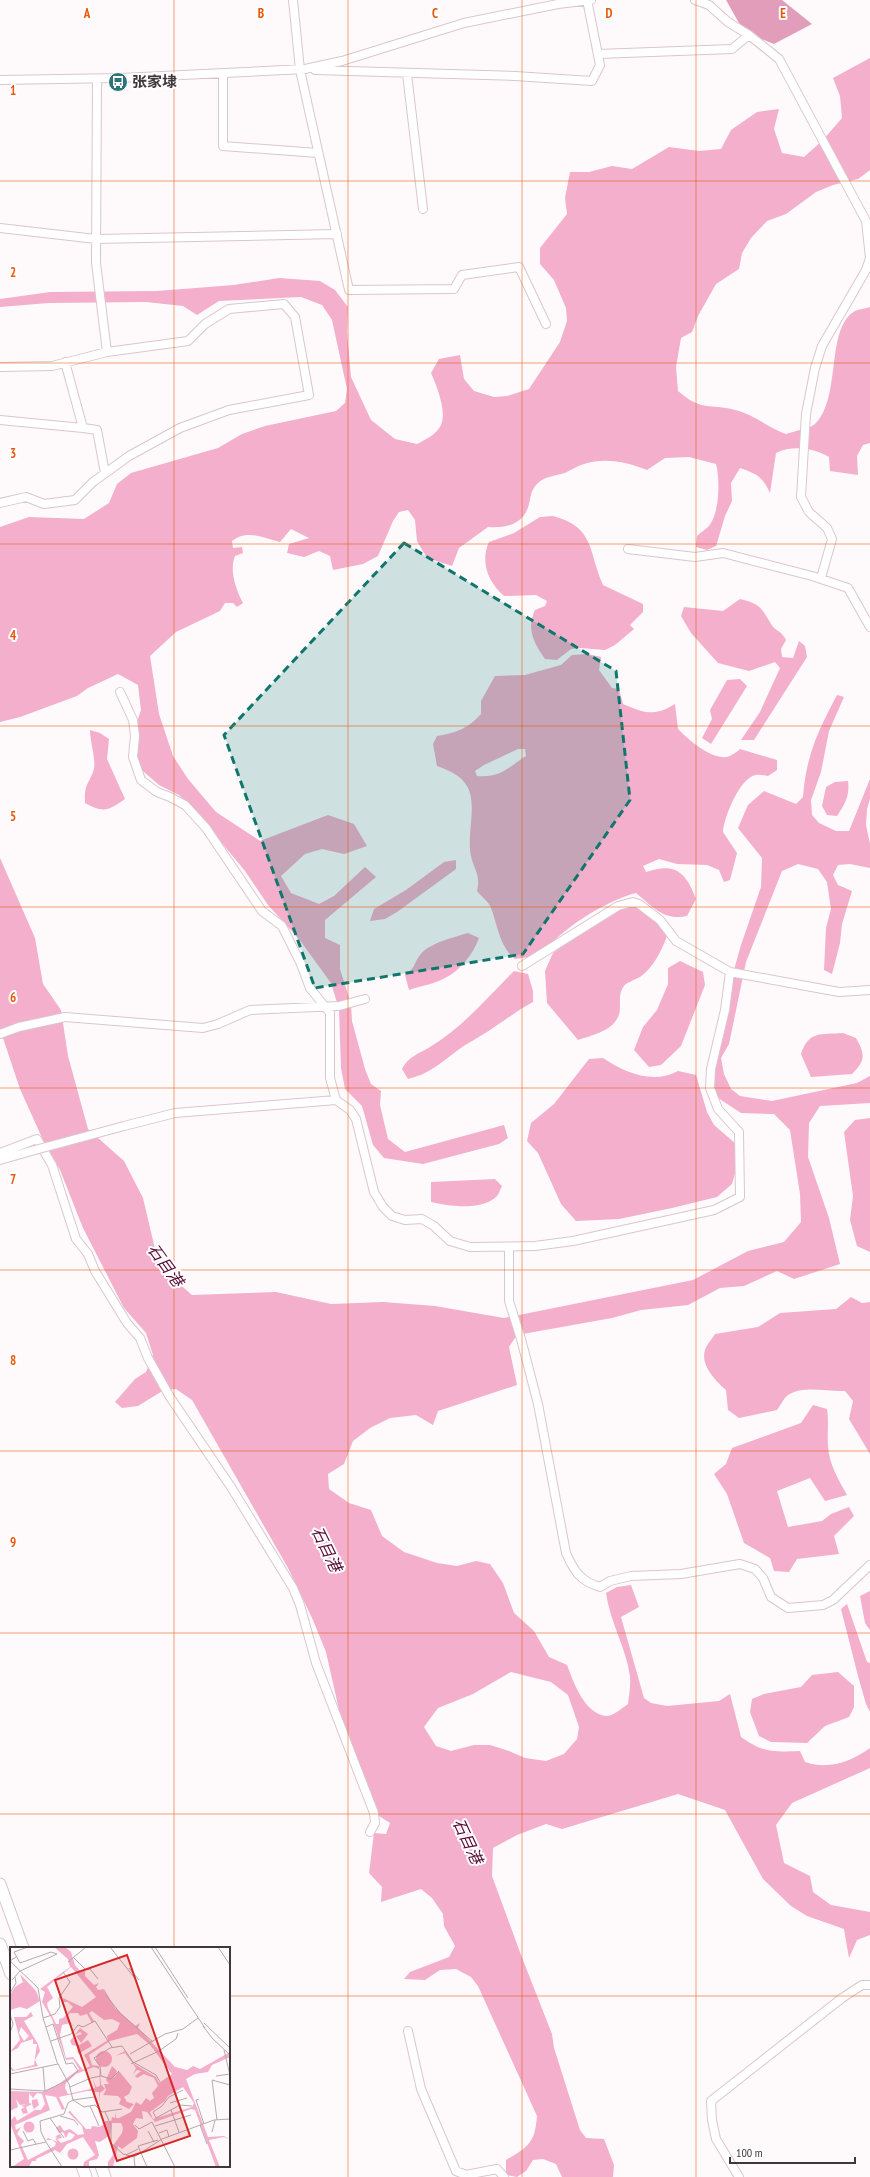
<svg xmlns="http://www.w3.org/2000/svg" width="870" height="2177" viewBox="0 0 870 2177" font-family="'PT Sans Narrow','Noto Sans SC',sans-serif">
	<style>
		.forest { fill: #e19db9 }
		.water { fill: #f3afcb; fill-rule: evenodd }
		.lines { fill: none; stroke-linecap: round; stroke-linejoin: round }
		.street-casing { stroke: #dac6cd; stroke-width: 10 }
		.secondary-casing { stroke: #dac6cd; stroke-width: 13 }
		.street { stroke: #fff; stroke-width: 8 }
		.secondary { stroke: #fff; stroke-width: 11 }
		.street-bridge-casing { stroke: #dac6cd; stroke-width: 10; stroke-linecap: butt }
		.street-bridge { stroke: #fff; stroke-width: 8 }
		.marked { fill: #0f766e; fill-opacity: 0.2; stroke: #0f766e; stroke-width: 3; stroke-dasharray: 8 5; stroke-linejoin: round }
		.grid { fill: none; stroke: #e8590c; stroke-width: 1; stroke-opacity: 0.55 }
		.labels { text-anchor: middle; stroke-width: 4; stroke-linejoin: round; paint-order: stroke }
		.poi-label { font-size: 15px; font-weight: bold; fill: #3f373a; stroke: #fff; text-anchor: start }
		.water-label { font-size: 16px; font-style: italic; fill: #590a36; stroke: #fff }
		.inset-road { fill: none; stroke: #b2acae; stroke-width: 1 }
		.view { fill: #d62828; fill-opacity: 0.15; stroke: #d62828; stroke-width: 2 }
		.inset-edge { fill: none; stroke: #3f373a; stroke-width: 2 }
		.grid-label { font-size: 13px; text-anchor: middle; font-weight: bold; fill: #e8590c; stroke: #fff; stroke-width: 4; stroke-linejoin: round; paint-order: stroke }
	</style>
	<rect width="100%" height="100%" fill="#fefafc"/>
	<path class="forest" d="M726 0H782L812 24 774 44 744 32Z"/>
	<path class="water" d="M870 58V170L858 179 833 185 816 192 786 214 767 221 751 238 742 253 739 269 716 284 698 316 692 332 681 338 676 367 678 391C702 412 709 403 735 410 753 414 769 428 786 434 794 431 809 429 815 424 842 398 825 328 855 311 859 309 865 309 870 307V443L863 445 857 456 858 475 830 471 829 457C813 448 793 445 776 453L770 493C762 476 757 474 740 468L731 483 732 501 725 516 716 546 707 550 696 547 697 536C701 532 706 529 709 526 720 512 720 479 716 464L689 457 665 458 647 470C628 462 605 457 584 464 577 466 571 470 565 473 555 476 545 476 537 484 529 492 531 501 527 510 520 526 503 528 488 527L459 548 452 566 427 558 417 541 415 520 408 510 399 512 393 521 378 556 363 564 333 570 330 556 319 551 304 557 287 553 289 544 309 538 291 529 280 542C264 538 247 529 232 541L233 548 242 547 243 553 235 556C229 570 236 590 243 603L237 607 233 603H225L220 611 176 632 150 656 159 714 173 756 188 779 216 812 260 841 328 815 354 824 367 846 344 854 322 849 305 854 281 876 291 893 319 904 334 896 365 867 376 877 325 920V938L340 945V969L351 1004 352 1021 365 1069 371 1084 381 1091 380 1105 388 1139 405 1152 504 1125 508 1138 499 1144 423 1164 384 1158 373 1145 362 1106 345 1089 341 1068 339 1009 331 983 299 939 268 905 245 871 198 814 179 795 159 785 136 765 133 734 141 710 138 685 118 674 88 688 77 696 20 717 0 722V527L29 517 84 519 109 503 117 484 131 473 218 448 242 434 265 426 336 411 345 403 347 389 332 320 322 305 301 297 219 301 197 315 183 306 146 302 49 303 0 307V299L50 292 157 291 234 285 279 278 320 281 335 290 348 307 347 332 351 377 371 420 395 439 417 444C425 440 437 434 441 425 447 412 437 386 431 373L439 359 460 355 464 379 474 391 494 397 507 396 529 389 560 342 567 321 566 308 554 280 540 264V248L567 214 565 198 570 172H589L612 166 632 169 669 147 699 151 721 149 731 130 757 112 779 109 774 129 782 153 804 157 823 140 842 118 840 96 833 78Z
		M553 516C595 527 588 551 603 585L643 604V612L630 625 634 629 615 645 605 650 580 648 571 649 557 660 545 659C534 643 526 629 535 610L545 606 547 601 536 595 504 596C488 582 480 562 489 542L514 533 540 517Z
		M740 599C760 604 761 607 771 624 775 631 782 631 786 640L781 649 782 657 793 658 799 641 805 646 807 657 754 740H741L760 712 780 668 775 662 749 671 718 663 691 633 681 616 684 607 723 611Z
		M588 654 601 657 599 670 612 688 619 689 623 704C644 713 654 717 675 704L678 729C689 740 710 759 727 757 731 756 737 752 740 749L777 760V770L768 776C765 776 760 774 756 775 740 777 724 817 723 832L737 853 730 880 724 882 719 870 707 865 677 864 659 859 643 866 646 872C675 862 686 872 696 899L687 916C664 921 653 907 636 893 607 900 557 931 542 955L515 959C499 946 498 926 491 908 489 902 481 896 477 891 481 875 474 870 471 856 466 834 478 806 467 786 461 775 448 770 437 766L433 744 437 736C456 733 469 728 481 714V701L495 676 525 675 561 665 572 655ZM518 749H525L526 756C507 768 501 778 477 776L475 771 484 765Z
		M740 679 747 686 711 744 702 738 712 719 710 710 727 680Z
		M837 695 844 697 829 731 821 772 811 800 812 815 819 823 836 831H849L870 779V799L867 809 866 825 870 844V868L850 864 838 865 833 875 838 885 852 891 842 924 840 943 832 974 824 970 826 928 831 909 827 882 818 869 798 864 782 871 746 962 729 1044 721 1058 724 1074 731 1089 740 1096 772 1101 857 1083 870 1076V1103L820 1106 809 1123 808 1157 829 1218 840 1264 794 1279 777 1271 744 1286 720 1288 688 1305 641 1310 612 1318 517 1335 509 1347 517 1385 438 1411 433 1425 416 1415 390 1418 370 1428 353 1441 344 1464 328 1474 329 1489 349 1503 371 1510 382 1536 404 1552 437 1563 457 1566 476 1561 490 1564 503 1583 514 1613 534 1631 549 1657 567 1665C574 1683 584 1713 606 1716 614 1716 622 1708 628 1704 629 1695 631 1685 630 1676 626 1648 610 1622 606 1593L617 1587 631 1585 639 1607 621 1617 644 1698 651 1703 667 1706 719 1701 730 1694 741 1737C764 1753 772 1752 800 1751L805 1762C829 1770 850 1762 870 1748V1768L792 1803 776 1825 784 1863 810 1876 813 1892 831 1905 870 1912V1935L857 1940 849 1958 844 1929 807 1916 791 1906 763 1879 725 1810 678 1794 562 1829 546 1824 517 1835 493 1848 492 1876 521 1955 552 2034 554 2048 580 2130 586 2138 604 2139 614 2165 613 2177H562L556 2164 543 2159 533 2160 526 2171 517 2177 506 2175V2160C529 2147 535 2142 537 2116L478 1986 471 1977 456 1969 440 1970 425 1980 404 1979 410 1972 449 1957 455 1946 444 1926 443 1914 432 1898 421 1889 381 1902 382 1887 369 1873 374 1833 386 1834 390 1823 376 1814 342 1723 326 1652 313 1620 288 1568 192 1400 176 1389 164 1390 138 1406 122 1408 115 1402 135 1379 146 1372 153 1355 146 1333 124 1308 83 1228 60 1170 43 1140 20 1089 0 1029V858L35 938 43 984 61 1010 68 1056 88 1129 124 1161 143 1198 159 1266 192 1295 276 1292 331 1304 383 1302 435 1306 504 1318 693 1280 748 1251 784 1242 801 1222 800 1194 790 1130 774 1114 741 1113 715 1096 714 1061 721 1016 741 945 761 887 762 858 738 828 748 805 764 791 796 804 803 797C806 756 818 731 837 695ZM511 1672 551 1682 568 1695 579 1727 577 1739 564 1754 546 1761 525 1758 509 1751 490 1745H474L451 1751 436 1746 424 1727 438 1708 473 1694Z
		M90 730 100 733 109 739 107 759 125 799C108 811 103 813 85 803 84 783 89 785 94 769 96 760 90 741 90 730Z
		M848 781C850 795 845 804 837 816L827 815 822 806 826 787 835 782Z
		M456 860V869L397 912 385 919 370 921 374 909 406 890 444 862Z
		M633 901 658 922 667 936C662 950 653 968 640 977 635 980 627 982 624 986 619 992 620 1000 620 1007 620 1029 596 1034 578 1040L547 1003 545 971 553 953 621 902Z
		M468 933 479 938C473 954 461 970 445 978 435 984 420 986 409 990L405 975C416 968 413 964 420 955 429 943 455 937 468 933Z
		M680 961 703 972 705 985 681 1046 661 1065 649 1067 634 1050 643 1027 657 1010 668 984V968Z
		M514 971 528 974 533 991V1002C516 1011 503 1022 487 1032 478 1038 467 1043 458 1050 441 1063 429 1074 408 1079L402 1069C408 1057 418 1054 430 1047 463 1027 487 998 514 971Z
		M843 1033 856 1038C865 1054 866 1060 852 1074L811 1077 801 1054C809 1030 821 1035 843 1033Z
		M603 1058C623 1072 654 1085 678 1071L696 1075 707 1112 714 1125 736 1144 739 1160 732 1184 717 1197 672 1208 619 1219 576 1221 561 1204 538 1153 527 1141 531 1123 554 1104 589 1059Z
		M870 1118V1252L857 1246 850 1220 853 1196 844 1132 855 1120Z
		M495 1179 502 1186C500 1189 499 1195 496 1197 480 1211 449 1206 431 1202V1182Z
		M851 1297 862 1303 870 1302V1454L849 1419 853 1401 845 1391C826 1392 805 1385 788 1395 784 1398 780 1406 777 1410L739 1418 728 1410 726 1390C716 1381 700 1365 705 1350 707 1344 712 1339 715 1334L758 1327 780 1313 836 1309Z
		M813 1405 827 1409C829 1422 827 1433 828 1446 829 1464 838 1479 847 1495L825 1501 810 1478 777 1491 788 1527 822 1521 831 1514 849 1507 854 1516 834 1536 839 1554 797 1559 789 1572 774 1571 770 1558 744 1543 727 1494 714 1474 726 1464 732 1448 801 1423Z
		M870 1591V1630L865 1623 860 1596Z
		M847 1604 867 1662 870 1663V1712L866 1704 858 1676 841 1609Z
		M838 1672 854 1686V1707L849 1717 825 1726 807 1743 771 1742 759 1736 750 1712 752 1699 764 1694 801 1687 812 1675Z"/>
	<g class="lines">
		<g class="street-casing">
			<path id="street" d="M293 0 300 70 349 290 454 289 462 275 519 267 546 324
				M695 0 709 5 728 22 749 35 779 59 866 221 870 258 866 270 822 346 815 368 806 414 801 497 809 512 827 528 832 539 821 578
				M598 54 732 49 749 35
				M315 70 515 76 592 81 600 65 587 0
				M223 73V146L318 153
				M407 74 423 209
				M97 79 96 263 107 352
				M0 80 120 78 305 69 342 61 464 23 558 4 591 0
				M0 228 96 239 337 234
				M65 362 83 428 97 430 105 473
				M0 367 52 366 107 352 188 341 205 324 229 309 284 304 295 317 309 395 229 410 180 428 129 456 93 482 75 500 44 504 26 497 0 503
				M0 420 83 428
				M628 549 695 557 723 553 812 576 848 588 870 627
				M120 692 133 720 135 736 133 757 141 780 157 792 170 797 185 805 206 828 262 911 282 926 301 964 310 988 330 1013V1078L336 1100 350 1110 356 1119 374 1192 383 1207 392 1216 405 1220 422 1219 434 1226 450 1241 470 1247 535 1246 573 1241 714 1210 740 1197 739 1132 718 1109 710 1088 711 1069 725 1010 730 972
				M522 966 618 906 633 902 639 904 660 920 676 941 730 972 839 992 870 990
				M0 1034 19 1027 65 1017 203 1028 218 1024 250 1010 339 1006 365 999
				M124 1126 175 1113 336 1100
				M0 1153 37 1139 52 1165 76 1239 88 1254 95 1271 127 1323 140 1338 148 1358 170 1397 231 1487 293 1588 300 1605 316 1663 374 1813 375 1823 370 1832
				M0 1160 35 1150
				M509 1247V1301L521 1339 538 1404 566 1553C574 1571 580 1581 600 1587L610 1581 631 1576 681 1574 740 1564 755 1569 763 1578 771 1597 788 1608 823 1605 833 1600 870 1565
				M408 2031 421 2089 456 2171 466 2175 497 2169 504 2177
				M739 2177 716 2139 712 2120 711 2101 842 1998 862 1985H870"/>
		</g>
		<g class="secondary-casing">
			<path id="secondary" d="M0 1884 23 1948
				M0 1944 11 1974
				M82 2166 86 2177
				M101 2166 105 2177"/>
		</g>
		<use href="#street" class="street"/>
		<use href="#secondary" class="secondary"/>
		<g class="street-bridge-casing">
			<path id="street-bridge" d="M35 1150 124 1126"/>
		</g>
		<use href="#street-bridge" class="street-bridge"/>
	</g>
	<path class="marked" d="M404 543 616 671 630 800 523 954 315 988 224 735Z"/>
	<path class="grid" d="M174 0V1948M348 0V2177M522 0V2177M696 0V2177M0 181H870M0 363H870M0 544H870M0 726H870M0 907H870M0 1088H870M0 1270H870M0 1451H870M0 1633H870M0 1814H870M0 1996H11M229 1996H870M174 2166V2177"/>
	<defs>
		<g id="bus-disc" transform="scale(1)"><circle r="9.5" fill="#2a747a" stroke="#fff"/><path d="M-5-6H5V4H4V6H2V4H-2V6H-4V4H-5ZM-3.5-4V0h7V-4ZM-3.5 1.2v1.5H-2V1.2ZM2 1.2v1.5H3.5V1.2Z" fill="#fff"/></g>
	</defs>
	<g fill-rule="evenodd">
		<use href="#bus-disc" x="118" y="82"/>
	</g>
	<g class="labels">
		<g class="poi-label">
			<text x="132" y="87">张家埭</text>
		</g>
		<g class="water-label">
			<text transform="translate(166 1265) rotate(54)" y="6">石目港</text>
			<text transform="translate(327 1549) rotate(64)" y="6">石目港</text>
			<text transform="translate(468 1841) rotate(65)" y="6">石目港</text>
		</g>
	</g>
	<g transform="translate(10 1947)">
		<rect width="220" height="220" fill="#fefafc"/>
		<path d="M44 0H55L61 5 65 18 71 25 75 23V29L84 38 89 36 86 40 88 43 94 42 105 61 125 79 130 76 128 81 165 120 177 123 183 119 190 122 220 105V110L202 118 198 125 185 127 176 132 198 190 214 189 220 193 214 190 199 193 210 220H206L185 163 181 162 145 175 137 165 132 164 133 172 126 171 123 177 128 184 127 191 112 202 108 199 103 220H98V215L103 208 102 200 112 186 113 181 111 176H102L100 188 90 195 85 194 89 208 87 212 79 214V220H73L74 215 85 208 73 190 57 197 50 206 45 203 26 212V214H22L19 220H2L14 212 0 176V166L1 173 5 169 7 174 25 163H31L35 157 32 147 27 146 23 151 19 146V156L22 157V153L27 152 29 158 24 162 22 157 16 160 18 166 13 167 11 162 15 160 11 159 16 157 10 158 6 152 8 160 0 164V144L32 145 46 139 69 122 63 112 56 113 42 72 32 55 35 45 30 42 60 20 58 12ZM61 20 86 50 72 60 53 51 52 55H58L63 60 53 71 49 72V77H46L38 61 37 56 43 51 37 40ZM82 64 94 73 102 72 110 76 107 83 97 89 98 93 74 108 80 119 73 123 63 110 56 111 50 88 52 78 60 76 64 80 57 70 60 66H68L70 69 77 67 82 76 84 74 79 66ZM127 87 140 98 162 127 149 136 146 130 124 117 115 104 105 109 115 106 126 121 123 127 127 123 131 124 125 129 127 131 134 127 144 131 148 139 142 146 144 151 140 154 136 151 131 158 126 155 121 165 109 171H106L105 164V171L102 170 101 174H95V177L89 180 82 179 81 182H76L60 164 58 165 72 179 74 187 68 188 60 182 54 184 50 178 46 181 49 186 53 185 56 191 59 185 65 188 62 192 51 196 47 192 52 191 50 187 46 189 47 192 45 189 47 195 38 191 36 193H42L46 196 45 199 18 213 11 198 14 194 7 187 11 180 6 183 5 178 40 163 35 148 46 150 52 163 55 162 49 150 77 144H83L85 154V145H89L90 155V146L95 142 91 137 89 119 82 118 79 108 100 94ZM84 120 89 122 90 139 86 140 83 132 85 141 58 147 55 141 56 136 66 127ZM173 140 184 156 182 160 143 172 140 165 155 154 158 149ZM10 27 26 44 30 54 17 62 10 60 0 63V48L5 40 13 35ZM21 65 23 69 14 74 28 97 30 104 25 113 28 119 2 124 0 119 4 123 24 118 27 97H23V92L11 96 8 101 0 105 10 93 4 70H16ZM11 80 19 89 14 94 9 86ZM70 81 78 87 71 96 66 89 72 87 70 85 65 88ZM64 89 69 98 78 93 82 99 68 107 67 99 62 98 60 94ZM86 112a8 8 0 1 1 16 0a8 8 0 1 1-16 0ZM102 119 107 124 103 132 109 124 122 140 119 147 114 150 117 155 124 157 119 162 109 157 111 152 108 149 93 148 96 143 94 137H99L96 133ZM13.5 180a5.5 5.5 0 1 1 11 0a5.5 5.5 0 1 1-11 0ZM57.5 207a5.5 5.5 0 1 1 11 0a5.5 5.5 0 1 1-11 0Z" fill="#f3afcb" fill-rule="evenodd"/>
		<path class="inset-road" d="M18 0 4 5 10 16 41 5 47 7M100 0 127 34M141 0 195 81M145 0 178 51M208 0 220 18M6 10 0 14 28 41 33 71 47 115 59 137 63 153 58 156 54 167 30 174 31 185 36 195M64 11 76 23 80 22 88 32M58 15 76 0M119 21 129 33M2 33 10 24 47 7M0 46 6 36 5 30M96 48 110 66 143 95M0 67 3 77 0 86M33 71 45 67 50 60 49 51 60 35 53 25M194 76 220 101M193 79 202 91 220 108M41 94 61 87 68 78 73 80 85 74 102 100M214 103 220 128M120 107 155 87 173 82 188 71M121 117 149 104 166 92 168 86M33 120 35 144M0 127 48 117M91 129 90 119 84 111 100 101 112 99 123 115 146 128 150 135M206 129 220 127M60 140 81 131 91 129 101 132 109 124M0 142 35 144 56 134 68 124 63 116 56 117 43 77 36 80M173 143 159 150 152 159 143 165 146 171 170 158 182 159M84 150 63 153 74 160 85 158 92 165 112 162M189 152 186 153 194 177M160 156 177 151M80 159 89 179M161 163 169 185M95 165 101 178V196L113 207 124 210M50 169 64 173 68 178M40 171 54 191M207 173 202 133 220 138M125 178 129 182 142 175 165 220M190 178 197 197M145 179 181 168M13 184 18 194 23 192 26 197M138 184 144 195M202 185 205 173M149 186 157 183 159 190M0 203 36 195 52 220M116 208 128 202M125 220 124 210 152 192 204 173 220 172M137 220 128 199 148 193"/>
		<path class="view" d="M117 8 180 189 107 214 45 33Z"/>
		<rect width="220" height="220" class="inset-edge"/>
	</g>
	<g class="grid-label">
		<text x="87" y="18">A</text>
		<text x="261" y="18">B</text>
		<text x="435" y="18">C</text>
		<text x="609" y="18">D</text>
		<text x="783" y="18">E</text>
		<text x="13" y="95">1</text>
		<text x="13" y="277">2</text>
		<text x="13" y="458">3</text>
		<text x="13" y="640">4</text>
		<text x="13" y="821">5</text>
		<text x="13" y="1002">6</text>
		<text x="13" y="1184">7</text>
		<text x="13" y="1365">8</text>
		<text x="13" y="1547">9</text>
	</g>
	<path d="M730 2157v6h125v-6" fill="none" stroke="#3f373a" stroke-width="2"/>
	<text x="736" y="2157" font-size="12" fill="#3f373a" stroke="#ffffff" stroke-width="3" paint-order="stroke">100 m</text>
</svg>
